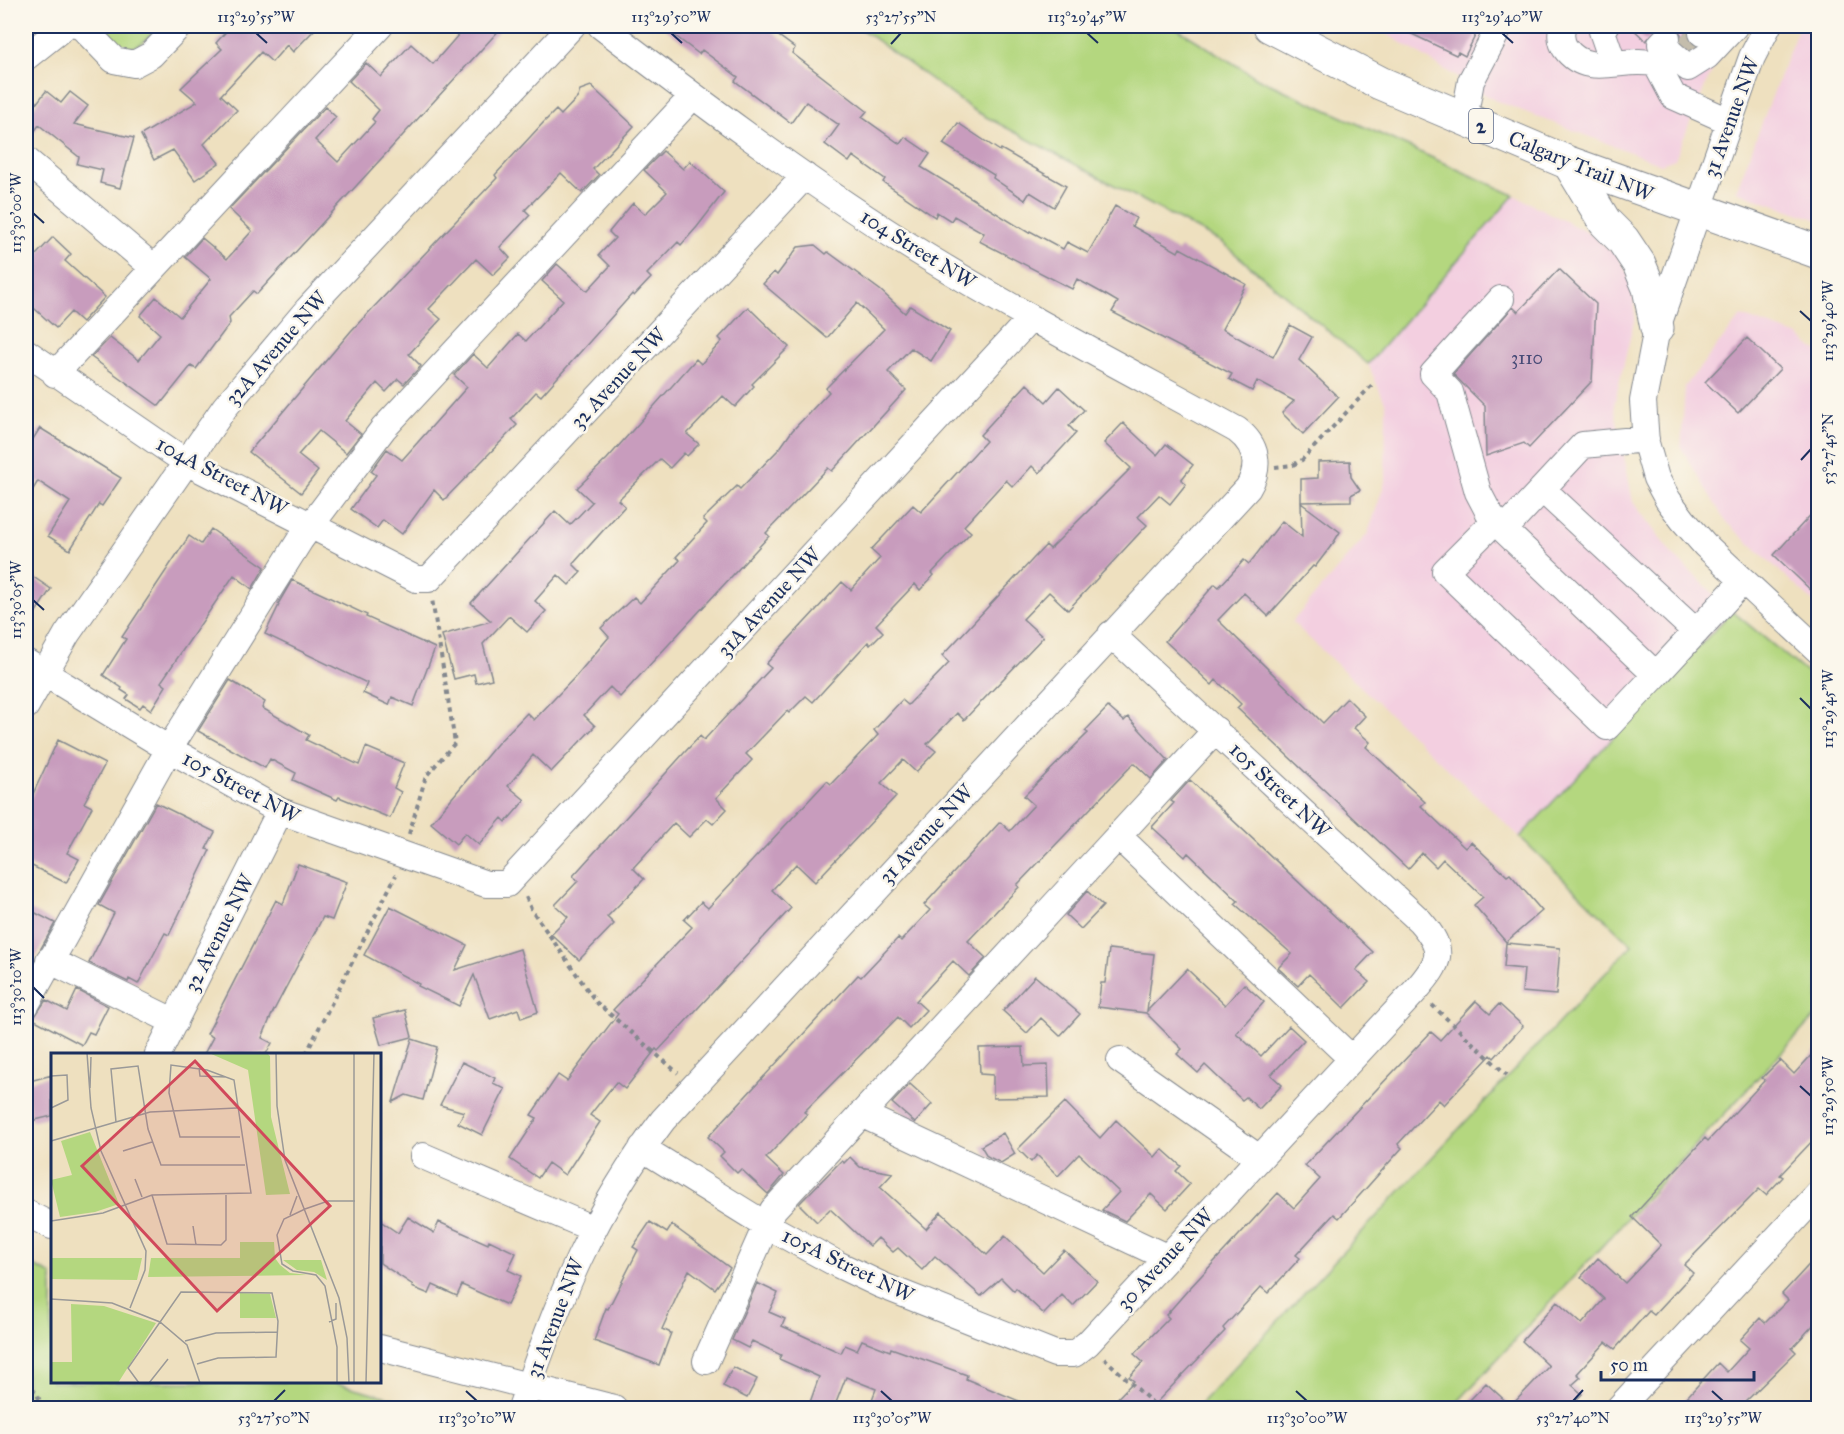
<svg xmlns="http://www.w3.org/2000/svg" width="1844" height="1434" viewBox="0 0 1844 1434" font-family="'IM FELL Great Primer',serif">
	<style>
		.built { fill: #f3cfe0 }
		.green { fill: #b4d77f; stroke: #68836e; stroke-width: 1.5 }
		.building { fill: #c89cbd }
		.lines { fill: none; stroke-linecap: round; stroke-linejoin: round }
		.minor-tunnel { stroke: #c4bdac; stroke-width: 26; stroke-dasharray: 26 13; stroke-linecap: butt }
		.minor-casing { stroke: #84888e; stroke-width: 28 }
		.highway-casing { stroke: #84888e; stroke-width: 35 }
		.path { stroke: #84888e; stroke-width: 4; stroke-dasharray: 4.5 4.5; stroke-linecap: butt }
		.minor { stroke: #fff; stroke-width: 26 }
		.highway { stroke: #fff; stroke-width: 33 }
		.ticks { fill: none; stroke: #1b2f5e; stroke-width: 2 }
		.labels { text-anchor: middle; stroke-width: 5; stroke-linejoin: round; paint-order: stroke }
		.number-label { font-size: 18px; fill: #464a76 }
		.shield { fill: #fbf7ec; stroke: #5e6b89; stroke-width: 1.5 }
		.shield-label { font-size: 20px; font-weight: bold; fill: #1b2f5e }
		.street-label { font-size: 21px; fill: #1b2f5e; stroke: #fbf7ec }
		.inset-road { fill: none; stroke: #9a9998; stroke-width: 1.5 }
		.view { fill: #d1495b; fill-opacity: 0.15; stroke: #d1495b; stroke-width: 3 }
		.inset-edge { fill: none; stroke: #1b2f5e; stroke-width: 3 }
		.neatline { fill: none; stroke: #1b2f5e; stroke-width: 2 }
		.ticks-label { font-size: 15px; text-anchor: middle; fill: #1b2f5e }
	</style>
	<rect width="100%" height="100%" fill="#fbf7ec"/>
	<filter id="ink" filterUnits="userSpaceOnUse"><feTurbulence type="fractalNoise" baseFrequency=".0167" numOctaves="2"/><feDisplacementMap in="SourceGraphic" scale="12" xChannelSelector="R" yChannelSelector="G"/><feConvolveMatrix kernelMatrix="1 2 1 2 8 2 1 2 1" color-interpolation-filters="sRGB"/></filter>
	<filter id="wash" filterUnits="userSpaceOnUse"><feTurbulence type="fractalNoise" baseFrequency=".008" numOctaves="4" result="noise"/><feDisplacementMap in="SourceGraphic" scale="24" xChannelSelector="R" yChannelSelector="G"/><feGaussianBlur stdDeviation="1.35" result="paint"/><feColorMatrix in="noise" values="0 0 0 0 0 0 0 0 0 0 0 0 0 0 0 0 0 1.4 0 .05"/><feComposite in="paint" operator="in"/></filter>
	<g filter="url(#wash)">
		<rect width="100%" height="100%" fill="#eee0bf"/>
		<path class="built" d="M1374 26H1737L1708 79 1675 159 1661 164 1494 100Z
			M1799 26H1818V220L1736 191Z
			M1514 195 1592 235 1619 257 1633 285 1635 317 1614 405 1633 502 1671 553 1732 611 1520 837 1292 622 1368 533 1385 482 1386 405 1368 364Z
			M1741 316 1799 336 1818 352V606L1726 522 1681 448 1685 386Z"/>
		<path class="green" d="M103 26H160C139 49 120 62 103 26Z
			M857 26H1173L1257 78 1514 195 1368 364 1221 242 975 111Z
			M1732 611 1818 682V1013L1452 1408H1196L1632 945 1520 837Z
			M26 1262 52 1275V1382H332L429 1408H26Z"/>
		<g id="blocks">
			<path class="building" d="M231 26H318L293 52 287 45 272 62 261 52 221 95 237 110 204 144 219 163 195 180 173 150 154 160 141 135 197 102 181 88 222 49 216 43Z
				M466 26H503L257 294 253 291 229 317 230 323 196 369 191 366 159 406 91 357 110 338 139 360 160 334 140 316 156 297 180 317 211 279 185 257 202 238 227 259 252 231 229 209 325 107 336 117 315 140 338 162 375 122 372 119 379 110 349 81 366 63 381 77 411 44 433 64Z
				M662 26H765L795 48 792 53 867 111 862 117 900 144 905 137 930 154 921 167 1029 233 1030 231 1063 249 1067 242 1088 253 1115 206 1136 218 1132 226 1178 252 1180 248 1246 284 1222 329 1273 357 1290 325 1312 337 1299 360 1338 397 1303 434 1282 413 1294 401 1257 381 1252 391 1229 379 1232 374 1112 312 1118 302 1106 295 1077 279 1072 289 979 241 984 233 954 216 951 221 937 212 935 217 883 182 885 179 853 156 849 162 825 144 839 125 806 102 791 123 735 81 738 77 702 50 699 54Z
				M1395 26H1480L1465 56 1458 52 1456 55Z
				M1630 26H1660L1646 41Z
				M1674 26H1689L1687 36 1695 46 1690 49 1681 42V34Z
				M591 86 634 126 593 169 599 175 582 193 561 173 525 210 530 215 500 247 510 258 493 275 476 259 429 309 441 319 409 354 421 366 404 384 398 379 386 392 377 383 345 421 361 434 346 453 319 431 298 455 318 471 301 493 249 452 351 331 497 178 495 175 543 123 556 110 561 115 578 97 580 90Z
				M46 91 61 103 70 92 88 106 74 124 134 138 120 188 100 183 103 170 77 164 79 157 39 125 26 143V117Z
				M958 123 1000 151 1001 149 1066 186 1054 207 1030 192 1025 200 993 178 994 175 943 144Z
				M663 151 683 169 690 161 724 192 697 227 681 245 678 242 647 274 651 278 634 296 632 294 541 396 536 392 511 419 517 425 444 500 434 490 402 534 383 520 377 528 351 509 376 475 371 471 387 449 402 460 467 387 454 375 473 354 488 368 518 334 526 341 563 300 542 281 557 264 587 291 610 266 599 255 615 238 609 232 633 203 645 214 667 192 644 170Z
				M53 237 71 254 65 261 105 297 82 322 71 312 56 328 26 301V245L36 255Z
				M815 245 826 254 828 252 880 290 905 313 910 306 950 331 931 361 911 348 888 372 906 390 832 471 828 468 766 533 769 536 620 697 610 687 584 715 595 726 551 772 533 755 508 786 525 800 506 822 502 818 479 845 465 833 456 844 431 823 497 744 527 713 534 720 576 676 609 637 601 628 634 597 640 603 680 560 676 557 707 523 703 519 737 486 740 489 780 448 792 431 829 392 826 388 884 329 857 303 827 338 763 284 774 272 777 275 798 247Z
				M1559 269 1596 304 1592 381 1529 448 1524 443 1486 456 1485 406 1453 374 1513 307 1518 312Z
				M748 307 789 347 752 384 754 386 735 407 723 396 687 434 699 444 687 456 684 453 670 468 660 459 618 500 625 506 573 564 581 572 569 585 558 575 535 601 546 611 527 632 509 616 483 644 492 679 476 683 474 674 454 679 442 635 491 621 471 603 555 511 570 525 592 502 577 488 607 459 696 359 701 364 722 341 719 338Z
				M1747 338 1780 369 1738 413 1705 382Z
				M1027 384 1046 402 1059 387 1084 410 1069 426 1076 433 1039 473 1032 466 1013 487 1006 480 964 526 971 532 932 573 934 575 920 590 915 584 876 625 883 632 870 645 868 642 813 702 806 696 789 713 787 711 746 754 752 760 716 798 727 809 713 824 707 819 689 837 674 823 633 868 644 879 607 917 614 924 579 960 551 934 568 917 555 905 578 881 573 876 685 752 700 736 704 740 771 668 766 664 842 582 851 590 880 558 871 550 913 505 921 512 986 441 980 435Z
				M1123 423 1157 455 1166 444 1193 465 1181 480 1186 484 1170 504 1159 495 1138 517 1147 525 1068 610 1049 592 1023 619 1043 637 964 720 957 713 927 744 936 751 916 772 903 760 881 783 896 796 815 882 796 864 772 890 791 908 658 1051 656 1049 625 1089 616 1082 590 1115 600 1122 565 1175 548 1163 538 1178 510 1159 537 1118 531 1115 558 1075 567 1081 618 1014 613 1010 692 927 684 920 701 902 708 908 827 781 831 784 878 735 874 730 902 700 908 705 949 663 942 656 1046 545 1050 549 1131 468 1104 443Z
				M40 428 121 478 102 506 99 504 70 550 48 536 70 502 38 481 26 501V450Z
				M1350 461 1351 477 1360 490 1351 495V501L1301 502V479L1318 478V462Z
				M1301 503 1340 532 1334 542 1315 567 1313 566 1268 616 1244 593 1218 620 1323 723 1347 698 1365 716 1354 728 1370 742 1366 747 1425 802 1421 806 1465 848 1471 842 1507 876 1510 874 1542 911 1506 942 1474 905 1483 897 1443 859 1436 867 1422 853 1408 869 1237 708 1241 704 1216 680 1212 685 1165 641 1215 584 1219 587 1244 560 1249 564 1282 521 1302 537Z
				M1818 507V597L1774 555Z
				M211 529 265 567 252 589 234 575 161 682 166 686 151 710 143 704 140 708 126 699 129 695 121 690 122 688 103 675 126 639 122 637 189 536 201 544Z
				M26 572 51 589 26 627Z
				M292 580 367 615 366 617 435 648 413 706 392 697 389 705 363 693 367 683 265 634 279 605 278 604Z
				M230 680 265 702 262 708 309 735 306 740 359 765 366 747 404 763 394 788 401 792 390 818 339 797 337 800 293 780 296 773 270 759 265 768 198 731Z
				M1108 707 1124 721 1128 717 1168 760 1151 779 1134 763 1017 885 1019 887 968 941 986 958 969 976 953 961 916 1001 926 1010 909 1028 898 1017 804 1112 807 1114 766 1158 784 1175 768 1194 741 1169 737 1173 720 1156 724 1152 708 1137 858 975 861 977 898 938 901 941 930 910 924 905 1000 822 1010 831 1034 805 1024 796 1088 733 1085 731Z
				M58 740 105 764 84 803 92 807 67 853 79 859 66 883 26 863V809Z
				M1190 780 1373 952 1356 970 1369 982 1344 1008 1309 974 1298 986 1278 968 1292 954 1235 904 1238 901 1188 853 1185 857 1152 827 1174 803 1171 801Z
				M156 803 215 832 206 849 210 850 169 935 165 933 138 984 129 979 128 982 89 963 114 913 99 905Z
				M298 864 347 882 332 920 323 917 272 1014 262 1038 272 1043 266 1054H204L213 1037 207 1034 276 900 283 904Z
				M1087 891 1103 906 1081 929 1066 915Z
				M390 906 467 945 455 970 520 949 538 1012 521 1018 518 1009 490 1019 474 975 459 1006 418 986 419 984 364 955Z
				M26 908 55 923 26 975Z
				M1506 943 1560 948 1556 995 1522 992 1524 969 1504 967Z
				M1109 949 1154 954 1147 1011 1187 969 1225 1005 1244 984 1264 1002 1236 1033 1261 1056 1289 1026 1304 1040 1271 1075 1282 1085 1259 1109 1246 1097 1242 1100 1205 1065 1198 1073 1177 1054 1182 1049 1146 1013 1098 1007 1101 983H1105Z
				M1035 976 1080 1014 1060 1036 1041 1018 1027 1033 1003 1011Z
				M77 990 108 1006 94 1034 89 1032 82 1045 33 1019 46 1000 67 1011Z
				M1476 1001 1490 1014 1499 1004 1523 1026 1494 1058 1491 1055 1444 1105 1439 1100 1398 1144 1402 1148 1369 1185 1339 1218 1334 1214 1296 1255 1300 1258 1268 1293 1261 1287 1223 1328 1225 1331 1151 1408H1108L1134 1381 1129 1377 1143 1362 1134 1354 1169 1318 1166 1315 1188 1290 1278 1193 1294 1208 1320 1179 1305 1165 1431 1032 1440 1040Z
				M405 1010 412 1037 381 1045 373 1018Z
				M412 1039 437 1047 423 1100 406 1095 393 1102Z
				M1023 1047 1024 1066 1048 1065 1049 1097 993 1098V1075L980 1074 979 1048Z
				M1818 1048V1135L1780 1175 1783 1177 1766 1195 1759 1189 1684 1265 1693 1273 1654 1315 1649 1311 1615 1349 1606 1342 1577 1374 1581 1377 1572 1385 1582 1394 1568 1408H1478L1470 1400 1486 1383 1511 1406 1549 1366 1522 1341 1557 1302 1582 1324 1604 1299 1581 1277 1598 1258 1625 1283 1661 1245 1632 1217 1705 1138 1708 1141 1765 1080 1762 1078 1780 1060 1794 1074Z
				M462 1062 495 1078 493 1083 505 1089 482 1135 458 1123 464 1112 440 1105Z
				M52 1075V1116L31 1121 26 1082Z
				M910 1084 932 1104 915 1123 892 1103Z
				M1065 1102 1100 1138 1116 1120 1155 1157 1162 1149 1181 1166 1176 1171 1190 1184 1167 1209 1151 1194 1125 1221 1102 1210 1119 1192 1079 1154 1058 1176 1037 1155 1031 1162 1018 1149Z
				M1003 1133 1015 1154 1001 1163 987 1156 981 1146Z
				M850 1157 860 1167 893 1173 880 1187 926 1229 941 1212 987 1255 1005 1236 1043 1272 1064 1250 1097 1281 1073 1306 1062 1295 1044 1314 1016 1288 1014 1291 1001 1278 981 1296 935 1256 922 1270 898 1248 893 1252 878 1238 870 1246 830 1209 817 1222 799 1204 841 1161 844 1163Z
				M408 1217 434 1233 439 1222 488 1244 489 1240 516 1253 508 1270 521 1276 507 1305 462 1285 457 1296 433 1285 429 1294 412 1287 413 1285 380 1263V1221L398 1233Z
				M650 1222 667 1233 672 1225 730 1268 715 1289 689 1270 662 1329 671 1333 659 1365 594 1341 606 1308 608 1309 638 1250 633 1247Z
				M1818 1255V1320L1792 1348 1796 1352 1739 1408H1677L1718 1363 1727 1372 1749 1348 1740 1340 1760 1318 1765 1323 1788 1300 1782 1294Z
				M757 1283 778 1293 769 1312 785 1319 782 1326 841 1353 845 1345 857 1350 862 1340 890 1351 891 1348 967 1375 966 1379 1036 1408H879L870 1405 876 1389 846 1377 834 1408H808L819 1377 779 1359 781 1355 752 1341 748 1348 732 1340Z
				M733 1367 757 1379 747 1398 723 1386Z"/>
		</g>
	</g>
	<g filter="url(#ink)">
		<use href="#blocks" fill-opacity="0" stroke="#84888e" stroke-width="1.5"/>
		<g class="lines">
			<path class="minor-tunnel" d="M1683 53 1702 33"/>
			<g class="minor-casing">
				<path id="minor" d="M81 26 114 60 134 64 151 55 179 26
					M1563 26C1560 32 1561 42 1565 48 1588 80 1624 55 1656 64L1673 96 1729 121
					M1606 26 1602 31 1613 63
					M1768 26 1752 57 1657 328 1643 401 1646 443 1656 478 1668 500 1683 520 1705 545 1818 650
					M1702 33 1710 26
					M1667 38 1661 44 1688 68 1707 56 1734 27 1733 26
					M26 57 65 26
					M1464 119 1471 81 1500 26
					M26 160 154 268 380 26
					M1501 299 1433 374 1450 392 1478 492 1489 513 1504 530
					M26 352 186 462 416 579H429L805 176
					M55 374 154 268
					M1646 439 1583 445 1504 530 1656 675 1743 581
					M1542 489 1696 632
					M1495 521 1445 571 1607 727 1656 675
					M26 662 169 749 280 811 486 884H507L1031 318
					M26 706 67 634 225 407 308 309 572 26
					M1118 836 1351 1058
					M49 960 175 1022
					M26 1005 169 749 300 540 383 429 693 96
					M158 1054 280 811
					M1120 1060 1259 1158
					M861 1114 1166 1257
					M642 1148 766 1225 837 1264 881 1285 1055 1354H1074L1088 1343 1416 990C1441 961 1446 951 1420 921L1111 634
					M423 1156 591 1228
					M26 1213 52 1226
					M380 1348 614 1408
					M706 1361 773 1210 1216 730
					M521 1408C558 1299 592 1214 663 1120L1248 488C1261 466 1257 445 1237 430 1124 368 1009 309 900 240 797 174 698 100 601 26
					M1619 1408 1818 1194"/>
			</g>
			<g class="highway-casing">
				<path id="highway" d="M1270 26 1380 83 1569 163 1818 252
					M1569 163 1605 222 1623 240 1639 264 1649 288 1657 328"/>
			</g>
			<path class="path" d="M1275 467 1293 465 1302 460 1372 385
				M409 834 426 776 455 743 432 599
				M526 897 531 909 596 1002 678 1073
				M1432 1005 1507 1075
				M306 1054 396 875
				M1104 1358 1158 1408
				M26 1382 37 1394 43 1408"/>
			<use href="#minor" class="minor"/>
			<use href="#highway" class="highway"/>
		</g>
	</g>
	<path class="ticks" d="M256 33 267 43M671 33 682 43M1087 33 1098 43M1502 33 1513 43M891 44 901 33M33 213 44 223M1800 311 1811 321M1801 460 1811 449M33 600 44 610M1800 698 1811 709M33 987 44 998M1800 1086 1811 1096M466 1391 477 1401M881 1391 892 1401M1296 1391 1307 1401M1712 1391 1723 1401M274 1401 285 1390M1573 1401 1583 1390"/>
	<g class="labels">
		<g class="number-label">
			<text x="1527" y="364">3110</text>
		</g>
		<rect class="shield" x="1469" y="109" width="24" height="34" rx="4.5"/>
		<g class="shield-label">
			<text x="1481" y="133">2</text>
		</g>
		<g class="street-label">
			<text transform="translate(1731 117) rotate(-70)" y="7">31 Avenue NW</text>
			<text transform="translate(1581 166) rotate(22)" y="7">Calgary Trail NW</text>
			<text transform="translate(918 249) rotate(32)" y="7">104 Street NW</text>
			<text transform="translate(276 348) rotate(-49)" y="7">32A Avenue NW</text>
			<text transform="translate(618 378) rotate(-47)" y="7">32 Avenue NW</text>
			<text transform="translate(222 476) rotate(28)" y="7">104A Street NW</text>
			<text transform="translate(769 602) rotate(-47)" y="7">31A Avenue NW</text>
			<text transform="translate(241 787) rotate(28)" y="7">105 Street NW</text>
			<text transform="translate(1280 790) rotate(43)" y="7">105 Street NW</text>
			<text transform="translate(926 834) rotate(-47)" y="7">31 Avenue NW</text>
			<text transform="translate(219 933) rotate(-63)" y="7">32 Avenue NW</text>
			<text transform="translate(1165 1259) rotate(-47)" y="7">30 Avenue NW</text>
			<text transform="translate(848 1265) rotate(26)" y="7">105A Street NW</text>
			<text transform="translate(555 1318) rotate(-69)" y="7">31 Avenue NW</text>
		</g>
	</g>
	<g transform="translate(51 1053)">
		<rect width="330" height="330" fill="#eee0bf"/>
		<path d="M158 0H216L219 3 220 64 239 141 215 142 197 17ZM39 79 68 151 44 159 9 164 0 127 21 122 10 88ZM189 189H223L224 205 229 212 239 220 257 222 97 224 100 205H189ZM0 205H91L86 227 0 226ZM232 207H270L276 227 263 219 246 217ZM189 240 219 241 225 265H189ZM20 251 53 253 105 270 67 330H0V309H21Z" fill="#b4d77f"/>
		<path class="inset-road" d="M36 0 40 55 50 98 95 198 94 217 79 255M225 0 226 53 234 107 288 245 296 285 298 330M148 15 149 23 175 24M0 23 16 22 17 47 0 55M39 35 40 4M65 69 60 16 87 13 97 76 110 112H194M0 88 99 59 186 55M72 98 101 89M84 126 91 144M101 142 116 191 170 192 175 187V142M239 162 246 143M0 168 52 160 101 142 200 140 183 27 156 17 120 12 118 40 129 84H189M142 173 145 192M0 246 61 250 109 269 136 292 149 330M278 269 285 266V250M134 288 165 280 227 279M88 330 77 315 130 239 221 240 227 268 225 304 167 305 146 311M98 330 117 306M286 330V294L274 233 265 222 242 218 231 211 226 182 233 166 254 156 277 148H304M303 330V0M315 330 323 0"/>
		<path class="view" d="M144 8 279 153 166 258 31 113Z"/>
		<rect width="330" height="330" class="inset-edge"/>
	</g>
	<rect width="1844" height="1434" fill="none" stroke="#fbf7ec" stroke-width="66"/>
	<path d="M1601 1371v9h153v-9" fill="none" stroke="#1b2f5e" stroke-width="3"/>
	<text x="1610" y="1371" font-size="18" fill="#1b2f5e" stroke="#fbf7ec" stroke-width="4.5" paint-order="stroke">50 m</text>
	<rect x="33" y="33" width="1778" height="1368" class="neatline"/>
	<g class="ticks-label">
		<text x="256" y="22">113°29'55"W</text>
		<text x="671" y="22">113°29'50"W</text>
		<text x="901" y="22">53°27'55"N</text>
		<text x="1087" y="22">113°29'45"W</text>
		<text x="1502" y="22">113°29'40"W</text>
		<text transform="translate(16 213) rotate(-90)" y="5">113°30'00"W</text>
		<text transform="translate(1828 321) rotate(-90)" y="5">113°29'40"W</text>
		<text transform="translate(1828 449) rotate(-90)" y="5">53°27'45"N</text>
		<text transform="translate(16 600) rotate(-90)" y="5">113°30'05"W</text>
		<text transform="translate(1828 709) rotate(-90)" y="5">113°29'45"W</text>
		<text transform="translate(16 987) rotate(-90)" y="5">113°30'10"W</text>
		<text transform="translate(1828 1096) rotate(-90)" y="5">113°29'50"W</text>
		<text x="274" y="1423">53°27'50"N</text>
		<text x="477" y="1423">113°30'10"W</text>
		<text x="892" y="1423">113°30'05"W</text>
		<text x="1307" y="1423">113°30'00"W</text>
		<text x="1573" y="1423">53°27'40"N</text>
		<text x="1723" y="1423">113°29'55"W</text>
	</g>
</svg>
